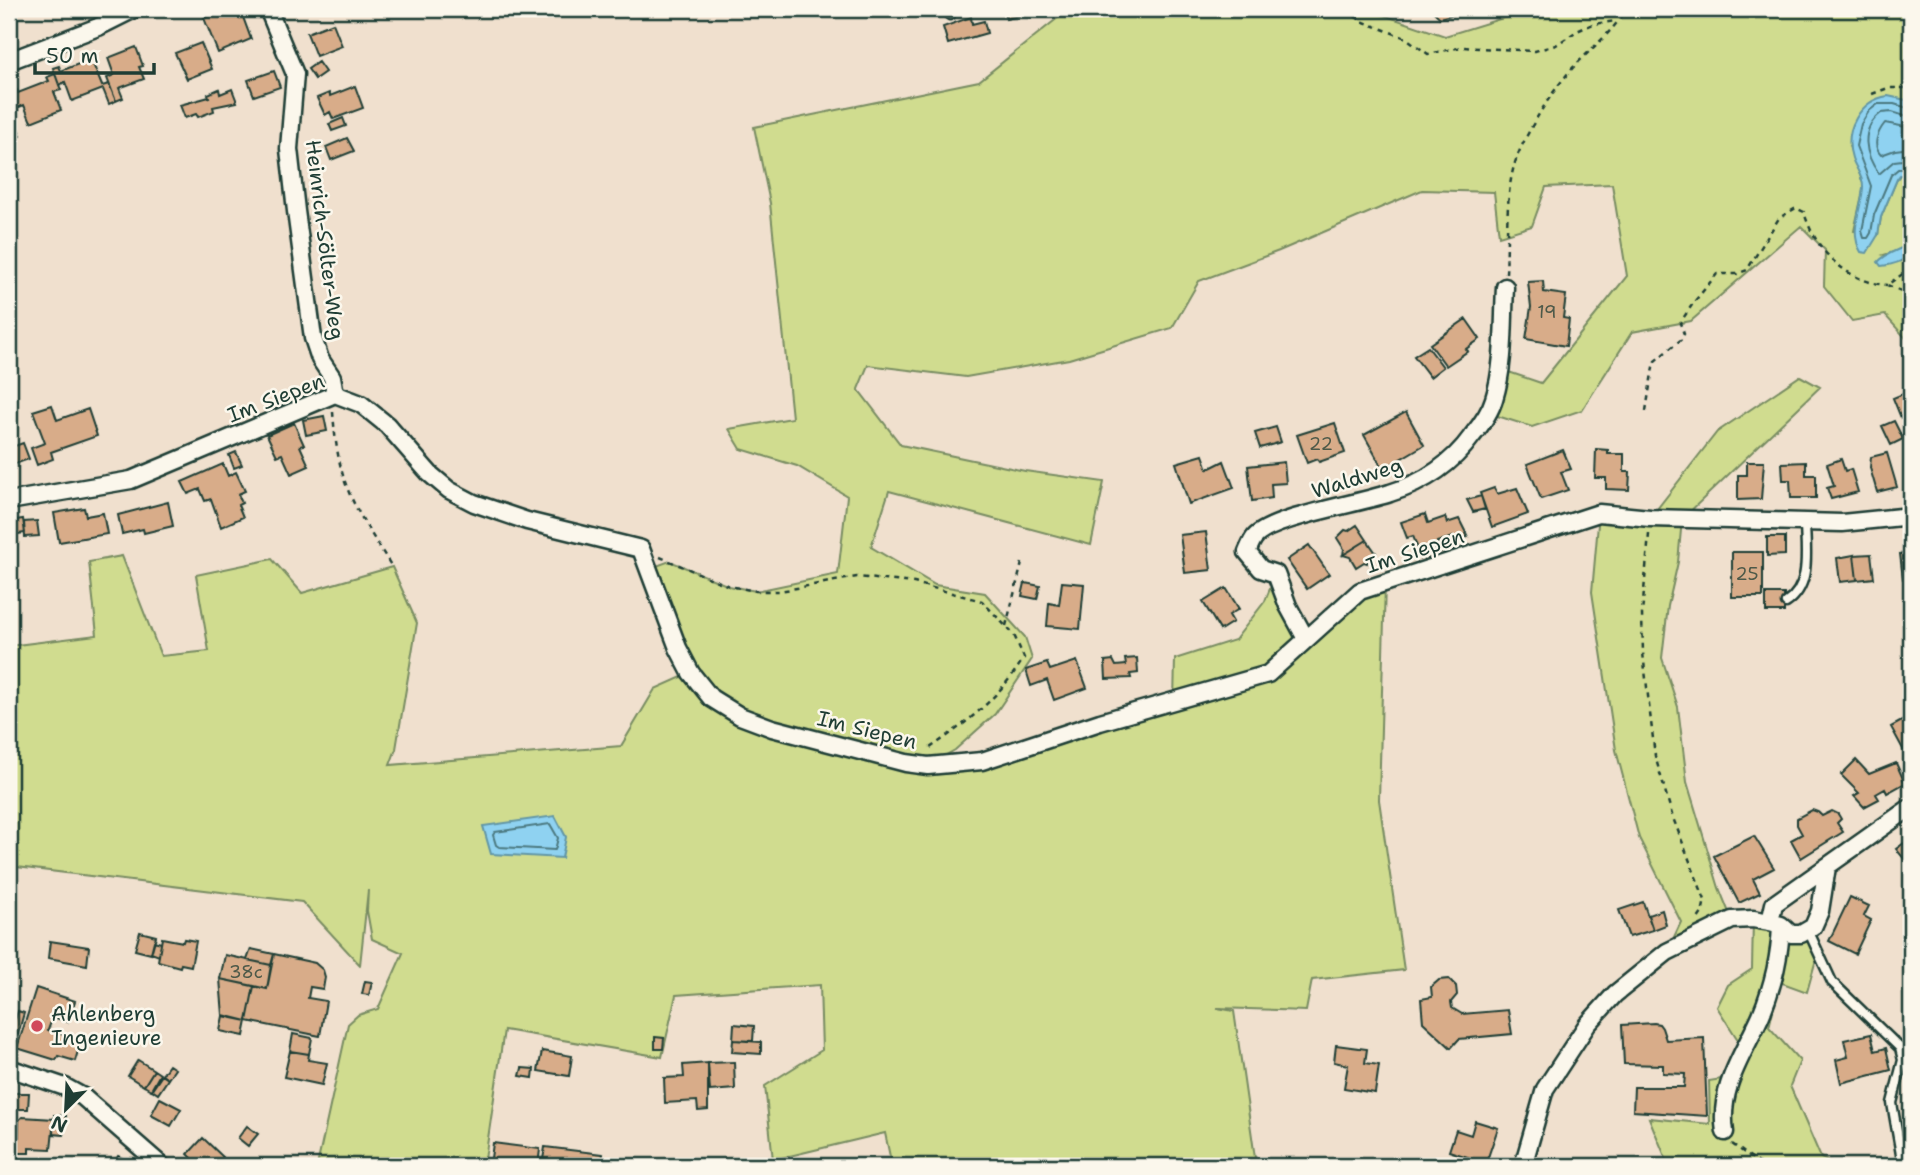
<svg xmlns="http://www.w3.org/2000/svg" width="1920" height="1175" viewBox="0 0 1920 1175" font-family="'Shantell Sans',sans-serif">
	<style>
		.green { fill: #d0dc8f; stroke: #788c62; stroke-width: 2 }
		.water { fill: #8fd2f1; stroke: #6296a5; stroke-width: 2 }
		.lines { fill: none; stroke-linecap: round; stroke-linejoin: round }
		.shore { stroke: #4c7980; stroke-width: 2 }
		.building { fill: #d8ac89; stroke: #1f3d34; stroke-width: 2 }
		.lane-casing { stroke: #1f3d34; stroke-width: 13 }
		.street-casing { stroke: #1f3d34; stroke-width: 21 }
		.path { stroke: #1f3d34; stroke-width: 2.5; stroke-dasharray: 5 5; stroke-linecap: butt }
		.lane { stroke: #fbf7ec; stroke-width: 8 }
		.street { stroke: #fbf7ec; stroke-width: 16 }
		.poi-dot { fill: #d1495b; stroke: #fbf7ec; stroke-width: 2.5 }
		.labels { text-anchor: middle; stroke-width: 5; stroke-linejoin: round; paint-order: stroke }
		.number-label { font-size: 18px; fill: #4d5949 }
		.street-label { font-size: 21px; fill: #1f3d34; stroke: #fbf7ec }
		.poi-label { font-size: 21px; fill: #1f3d34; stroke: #fbf7ec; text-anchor: start }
	</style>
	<rect width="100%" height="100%" fill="#f0e0ce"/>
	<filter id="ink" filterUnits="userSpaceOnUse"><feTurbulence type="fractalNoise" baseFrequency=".0143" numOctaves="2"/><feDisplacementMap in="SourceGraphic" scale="14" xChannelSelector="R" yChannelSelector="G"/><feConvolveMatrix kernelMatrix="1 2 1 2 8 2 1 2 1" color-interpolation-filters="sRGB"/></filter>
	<g filter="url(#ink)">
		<path class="green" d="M1069 9H1374L1377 13 1445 36 1532 9H1911V104L1906 100 1849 146 1864 186 1854 231 1878 235 1881 217 1897 179 1900 175H1911V243L1900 250 1884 255 1904 260 1911 255V344L1885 315 1852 321 1824 286 1825 250 1801 226 1691 321 1632 332 1582 410 1532 427 1488 413 1500 369 1541 383 1627 276 1612 184 1546 187 1532 226 1499 236 1494 192 1422 190 1279 251 1199 281 1172 328 1069 359 966 377 868 365 858 389 901 445 1025 471 1104 482 1091 545 889 491 871 547 935 585 985 593 1025 637 1032 659 995 714 955 750 930 764H944L1174 701 1175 659 1235 640 1265 601 1276 574 1307 639 1360 591 1385 583 1379 800 1404 970 1312 980 1306 1011 1217 1008 1234 1011 1256 1165 1262 1166H892L885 1133 773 1160 765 1086 822 1050 820 985 676 995 662 1057 504 1030 484 1166H317L348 1024 358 1015 378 1009 403 953 372 939 367 911 368 890 360 965 302 902 9 866V646L97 635 89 562 122 556 161 656 209 651 196 575 272 559 302 593 392 567 417 623 396 749 390 765 621 746 655 689 691 673 648 569 670 561 729 586 756 591 838 574 847 496 797 466 741 449 729 429 792 418 770 203 754 127 979 81Z
			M1800 376 1820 387 1682 519 1678 562 1668 606 1662 658 1678 707 1687 782 1719 888 1732 920 1667 952 1681 922 1639 838 1616 750 1592 592 1599 513 1650 518 1717 432Z
			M1753 919 1808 930 1818 952 1807 992 1780 982 1769 1027 1800 1061 1790 1086 1821 1158 1839 1166H1669L1649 1118 1710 1124 1709 1081 1739 1076 1747 1054 1717 1007 1728 985 1752 969Z"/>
		<path class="water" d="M1888 96 1906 100 1911 104V175H1900L1897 179 1881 217 1878 235 1867 253 1861 252C1849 231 1861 211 1863 188 1864 177 1855 168 1852 158 1843 130 1860 100 1888 96Z
			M1911 243V255C1902 262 1893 265 1881 266L1878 262C1887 252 1900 250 1911 243Z
			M555 816 566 837 562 858 491 854 483 826Z"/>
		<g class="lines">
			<path class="shore" d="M1911 109 1894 104H1878L1869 111 1861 124 1856 146 1871 186 1862 231 1864 238H1868L1871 233 1874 215 1891 175 1898 169 1911 168
				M1911 118 1892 112 1881 113C1859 130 1865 155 1879 174L1894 161 1911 159
				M1911 128 1885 123C1877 133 1872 146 1881 155L1895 150 1911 148
				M550 824 558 838 555 850 499 847 496 845 493 835 495 832Z"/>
		</g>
		<path class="building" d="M233 9H240L251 39 218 53 204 18Z
			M1003 9H1017L1019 16 1006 19Z
			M1422 9H1452L1451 15 1440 18 1432 10 1425 11Z
			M971 17 972 24 984 21 987 33 948 44 943 27Z
			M333 23 342 46 316 56 307 33Z
			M201 43 212 69 187 79 175 53Z
			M136 47 143 66 139 67 144 79 119 88 123 98 116 101 107 78 114 75 108 58Z
			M91 59 102 86 109 84 116 101 109 104 103 89 72 101 65 82 59 85 53 68 59 66 61 71Z
			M318 62 325 72 315 79 308 69Z
			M274 71 280 87 254 96 248 80Z
			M55 74 61 90 54 92 61 110 31 122 24 105 17 108 11 92 17 90 18 93 49 81 47 77Z
			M355 86 363 108 333 119 330 112 325 115 317 98 329 93 330 96Z
			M219 89 220 94 232 89 237 102 213 107 214 111 198 117 196 114 185 118 180 105 209 97 208 94Z
			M11 92 18 110 12 113 21 136 9 141V93Z
			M343 118 346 126 332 131 329 124Z
			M347 138 354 151 331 160 326 147Z
			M1543 281 1544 292 1566 295 1563 318 1569 319 1566 346 1526 339 1531 307 1528 282Z
			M1466 319 1480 339 1466 349 1468 351 1446 366 1430 344Z
			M1428 347 1443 367 1430 377 1414 356Z
			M1910 391 1911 414 1901 418 1893 398Z
			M52 405 57 420 88 409 97 436 51 452 53 459 37 465 31 448 45 443 33 411Z
			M1406 412 1424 445 1383 469 1364 435Z
			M324 416 327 431 306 435 303 420Z
			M1894 421 1903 439 1891 445 1882 426Z
			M294 423 304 445 300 446 309 466 291 474 282 454 277 456 267 435Z
			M1335 423 1345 453 1319 462 1317 459 1307 463 1297 435Z
			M1276 427 1281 442 1260 448 1255 433Z
			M23 443 29 459 9 466V448Z
			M1596 449 1608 450V454H1624V472H1630L1629 490 1606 489V478H1595Z
			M1563 450 1571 469 1561 472 1568 490 1541 499 1527 464Z
			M236 452 242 465 234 468 229 455Z
			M1887 453 1897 487 1877 492 1870 468 1871 457Z
			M1203 455 1208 469 1224 461 1234 488 1189 504 1176 463Z
			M1841 459 1845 471 1851 469 1858 492 1831 499 1827 488 1834 486 1827 464Z
			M1284 462 1286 483 1271 484 1272 498 1252 501 1248 466Z
			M1747 462H1764L1761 499 1738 500V475H1747Z
			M1806 462V475H1816V498H1791L1790 480H1783L1782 463Z
			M223 464 228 476 236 472 245 491 238 494 242 503 238 505 243 517 221 527 211 499 205 501 200 489 188 494 182 482Z
			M1494 488 1497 494 1517 488 1528 514 1492 527 1480 493Z
			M1481 496 1485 509 1473 512 1467 500Z
			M168 502 173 526 144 533 143 529 122 534 118 515Z
			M84 508 86 516 103 513 107 534 59 542 54 513Z
			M1425 514 1428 523 1445 517 1447 523 1459 519 1468 537 1455 541 1453 537 1437 542 1438 548 1428 551 1426 546 1418 549 1413 536 1407 538 1401 522Z
			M23 519 25 533 11 535 9 521Z
			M37 521 39 536 25 537 24 522Z
			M1357 525 1367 540 1343 555 1344 549 1337 538 1345 530 1348 531Z
			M1206 532 1211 570 1185 573 1180 535Z
			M1767 537H1785V555L1767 556Z
			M1367 540 1376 553 1368 559 1367 563 1364 562 1356 567 1350 557 1343 555Z
			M1309 545 1329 574 1307 589 1287 560Z
			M1732 552H1763V597H1732Z
			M1911 553V578L1903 579 1900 554Z
			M1871 554 1874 578 1857 580 1854 555Z
			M1854 555 1857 580 1840 582 1837 558Z
			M1062 582 1084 584 1080 629 1047 626 1049 603 1059 605Z
			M1025 583 1040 586 1037 599 1022 596Z
			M1226 588 1239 609 1229 615 1233 622 1220 630 1203 602Z
			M1766 594H1784V612H1766Z
			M1137 658 1138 673 1130 674 1131 678 1106 679 1105 661 1113 660 1116 666 1126 665 1125 659Z
			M1077 661 1087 688 1054 700 1047 680 1031 686 1026 670 1047 663 1050 670Z
			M1911 716V761L1910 762 1891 727Z
			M1856 760 1869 774 1896 763 1905 783 1887 793 1885 789 1876 794 1879 799 1864 807 1854 796 1859 793 1841 775Z
			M1812 810 1818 812 1822 816 1832 811 1838 814 1841 819 1837 823 1843 832 1801 858 1791 840 1802 834 1797 825V818Z
			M1754 836 1774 868 1753 879 1760 893 1739 903 1714 856Z
			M1904 843 1911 850 1910 866 1896 849Z
			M1850 897 1869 906 1864 916 1871 920 1855 954 1829 941Z
			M1643 902 1653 930 1629 937 1619 910Z
			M1662 910 1666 925 1653 930 1648 915Z
			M140 932 156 936 151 954 135 950Z
			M162 938 183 942 184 939 196 941 191 966 181 964 180 967 158 961Z
			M50 941 89 947 87 965 48 958Z
			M154 941 161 943 159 956 151 953Z
			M251 949 274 954 271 965 247 960Z
			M274 954 315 963 323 970 325 977 323 989 310 987 308 998 326 1001 320 1036 247 1021 254 986 267 989Z
			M225 955 271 965 267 989 220 979Z
			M220 979 254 986 247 1021 223 1015Z
			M1449 979 1456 986 1457 995 1451 1002 1452 1008 1462 1014 1508 1010 1512 1034 1459 1039 1451 1048 1423 1022 1421 999 1432 997 1431 987 1439 980Z
			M365 981 372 982 369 995 362 994Z
			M36 988 75 1001 68 1022 53 1017 48 1030 81 1041 75 1061 58 1056 56 1060 17 1048Z
			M18 1011 24 1013 18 1034 11 1032Z
			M223 1016 247 1021 244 1036 220 1031Z
			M1654 1023 1659 1024 1662 1028 1666 1040 1704 1038 1707 1116 1633 1111 1634 1087H1684L1685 1074 1663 1073V1065L1624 1064 1622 1025Z
			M734 1024 754 1026 753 1041 733 1040Z
			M293 1034 312 1038 309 1054 290 1051Z
			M1871 1034 1875 1051 1886 1048 1891 1070 1841 1083 1836 1060 1848 1057 1844 1040Z
			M655 1037 664 1038 663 1049H655Z
			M733 1040 761 1042V1054L732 1052Z
			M1336 1045 1367 1049 1365 1063 1379 1065 1375 1093 1344 1088 1348 1065 1334 1062Z
			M290 1051 309 1054 308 1060 327 1063 322 1085 284 1077Z
			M542 1051 572 1056 569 1076 538 1071Z
			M138 1060 154 1070 144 1086 128 1076Z
			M734 1062 735 1089 710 1091 708 1063Z
			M708 1063V1110L698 1111 697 1101 665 1103 664 1078 684 1077 683 1065Z
			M169 1065 175 1069 168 1079 162 1075Z
			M522 1068 534 1069 533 1078 520 1076Z
			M154 1070 160 1074 151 1090 144 1086Z
			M162 1075 168 1079 158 1094 152 1090Z
			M9 1083H14L13 1100H9Z
			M13 1093H29L28 1109H13Z
			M160 1098 181 1109 171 1126 151 1115Z
			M54 1115 66 1116 63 1135 53 1134Z
			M22 1117 54 1119 51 1149 29 1148V1153H18L19 1120Z
			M1475 1121 1498 1128 1486 1163 1449 1151 1456 1130 1471 1135Z
			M247 1126 258 1134 248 1146 238 1138Z
			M203 1138 223 1157 215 1166H194L189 1161 192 1158 188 1154Z
			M493 1143 540 1149 538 1166H490Z
			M545 1147 603 1154 601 1166H542Z
			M118 1156 137 1166H113Z"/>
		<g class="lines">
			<g class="lane-casing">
				<path id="lane" d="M950 15 952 9
					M1786 603C1813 585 1805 549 1805 521
					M1808 930 1832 982 1900 1048 1903 1060 1892 1103 1903 1166"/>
			</g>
			<g class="street-casing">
				<path id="street" d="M268 9 295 74 289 149 296 211 313 338 320 359 332 377 335 394
					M9 61 98 27 134 9
					M9 501 131 480 335 394 361 404 387 425 430 474 449 490 474 503 527 521 641 549 678 648 691 673 711 698 740 716 772 728 906 763 928 766 982 761 1100 722 1268 674 1360 591 1599 513 1650 518 1842 523 1911 516
					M1306 639 1288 606 1276 574 1261 569 1247 552C1249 548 1251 542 1254 538 1268 518 1362 503 1390 493 1423 483 1452 464 1472 436 1481 425 1490 413 1494 399 1505 364 1503 324 1505 287
					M1770 922 1774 904 1911 807
					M9 1068 65 1087 83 1097 162 1166
					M1725 1132C1718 1087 1744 1054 1761 1015 1773 986 1780 957 1781 925
					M1523 1166 1545 1089 1587 1025 1615 994 1667 952 1732 920 1753 919 1770 922 1781 925 1791 934H1801L1813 927 1820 911 1827 867"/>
			</g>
			<path class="path" d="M1341 9 1363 12 1380 9
				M1346 11 1364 22 1406 38 1428 54 1462 47 1535 51 1556 45 1577 31 1593 24 1617 21
				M1872 94 1888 88H1907L1911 92
				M1911 268 1887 285 1911 295
				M1506 273C1508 240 1505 198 1514 166 1521 141 1548 97 1565 77 1583 54 1612 35 1626 9
				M1646 411 1653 367 1655 361 1683 338 1684 334 1680 323 1694 302 1717 274H1737L1747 270 1779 218 1796 208 1804 212C1815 250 1846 282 1887 285
				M333 412C335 441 339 471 351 497 362 521 378 544 392 567
				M1649 534 1642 614 1643 653 1655 756 1673 818 1705 900 1702 913 1698 919
				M660 557 729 586 756 591H780L857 577 914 583 982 601 1014 635 1024 658C998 699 967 723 927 750
				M1006 626 1022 563
				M1732 1144 1763 1166"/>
			<use href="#lane" class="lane"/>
			<use href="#street" class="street"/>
		</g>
	</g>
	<circle class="poi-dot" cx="37" cy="1026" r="7"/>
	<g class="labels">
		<g class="number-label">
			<text x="1547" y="318">19</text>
			<text x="1321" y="450">22</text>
			<text x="1747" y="580">25</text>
			<text x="246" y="978">38c</text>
		</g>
		<g class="street-label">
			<text transform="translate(325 240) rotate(83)" y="7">Heinrich-Sölter-Weg</text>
			<text transform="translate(276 398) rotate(-21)" y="7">Im Siepen</text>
			<text transform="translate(1357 478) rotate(-17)" y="7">Waldweg</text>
			<text transform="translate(1415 551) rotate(-18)" y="7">Im Siepen</text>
			<text transform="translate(867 730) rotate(14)" y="7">Im Siepen</text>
		</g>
		<g class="poi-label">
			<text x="51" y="1021">Ahlenberg<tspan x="51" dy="24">Ingenieure</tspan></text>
		</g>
	</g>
	<rect width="1920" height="1175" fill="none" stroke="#fbf7ec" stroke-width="35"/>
	<rect x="18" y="18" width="1885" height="1140" fill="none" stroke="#1f3d34" stroke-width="2.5" filter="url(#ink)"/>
	<g transform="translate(66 1109) rotate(204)" stroke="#fbf7ec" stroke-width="5" paint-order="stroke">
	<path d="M0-5L12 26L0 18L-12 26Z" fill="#1f3d34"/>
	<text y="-10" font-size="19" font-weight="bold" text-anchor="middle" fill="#1f3d34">N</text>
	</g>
	<path d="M35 63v10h119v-10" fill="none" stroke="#1f3d34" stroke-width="3.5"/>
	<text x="46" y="63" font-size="21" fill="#1f3d34" stroke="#fbf7ec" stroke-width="5" paint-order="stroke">50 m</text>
</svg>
